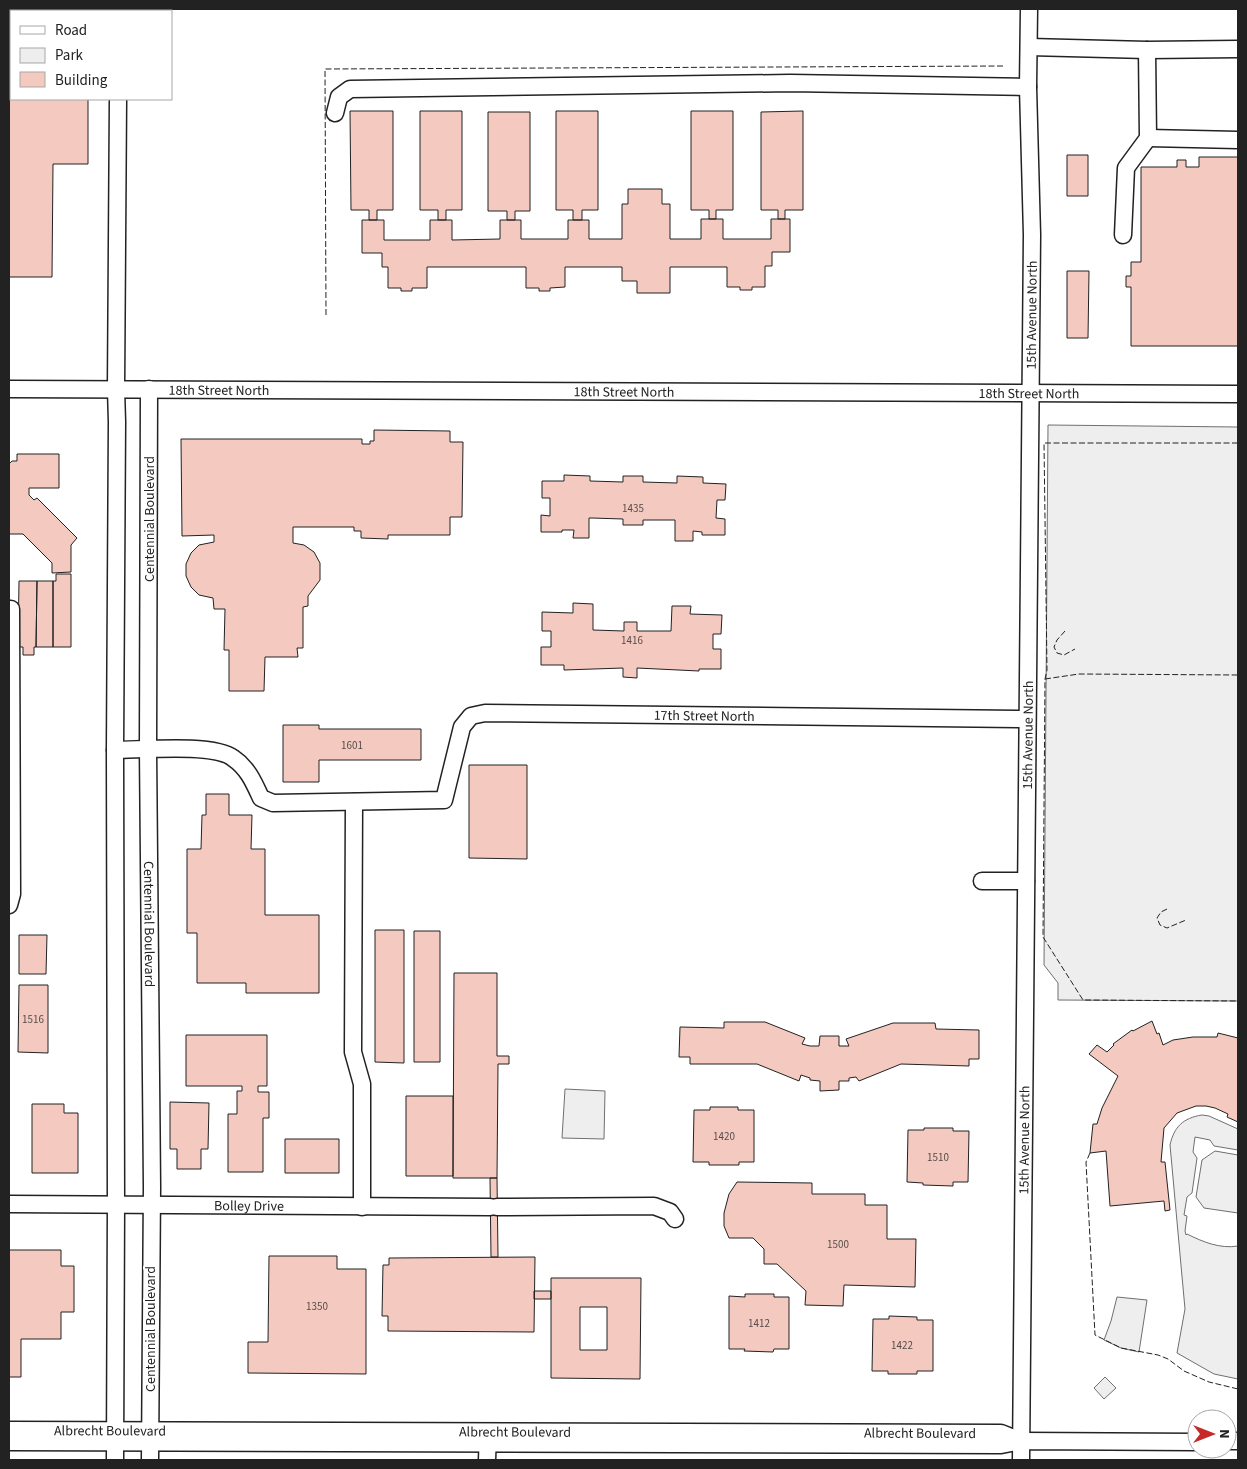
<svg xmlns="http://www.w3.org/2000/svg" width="1247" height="1469" viewBox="0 0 1247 1469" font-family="'Source Sans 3',sans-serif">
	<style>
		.green { fill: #eee; stroke: #6f6f6f }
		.building { fill: #f3c9c0; stroke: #222; fill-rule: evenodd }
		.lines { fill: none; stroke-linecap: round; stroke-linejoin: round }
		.minor-casing { stroke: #222; stroke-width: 19 }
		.minor { stroke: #fff; stroke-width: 16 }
		.fence { stroke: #222; stroke-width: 1; stroke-dasharray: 6 2.5; stroke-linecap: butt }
		.labels { text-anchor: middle; stroke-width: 4; stroke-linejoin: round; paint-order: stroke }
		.number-label { font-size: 11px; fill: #564c4a }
		.street-label { font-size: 14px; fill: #222; stroke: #fff }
	</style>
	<rect width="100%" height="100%" fill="#fff"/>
	<path class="green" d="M1048 425 1238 427V1001L1058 1000V983L1044 965Z
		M565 1089 605 1091 604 1139 562 1138Z
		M1202 1115 1209 1116 1238 1129V1150L1214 1146 1210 1140 1195 1137 1193 1152 1197 1158 1192 1193 1187 1197 1184 1215 1187 1216 1185 1231 1186 1235 1187 1234C1203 1242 1220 1249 1238 1246V1379L1214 1374 1177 1353 1185 1309 1170 1145C1174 1127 1183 1118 1202 1115Z
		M1215 1151 1238 1155V1213L1204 1208 1196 1197 1202 1160Z
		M1117 1297 1147 1300 1139 1352 1121 1348 1104 1340 1111 1321Z
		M1105 1377 1116 1388 1104 1399 1094 1388Z"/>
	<path class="building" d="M9 20H11V99H88V164H53L52 277H9Z
		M350 111H393V210H377V220H369V210H351Z
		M420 111H462V210H446V220H438V210H420Z
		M556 111H598V210H582V220H573V210H556Z
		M691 111H733V210H716V219H709V210H691Z
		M803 111V210H785V219H778V210H761V112Z
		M488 112H530V211H515V220H507V211H488Z
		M1067 155H1088V196H1067Z
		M1199 157H1238V346H1131V287H1126V276H1131V262H1141V167H1177V160H1186V167H1199Z
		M628 189H662V204H670V239H701V219H723V239H771V219H790V252H772V266H765V287H752V290H740V287H727V267H670V293H637V281H622V267H565V287L550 288V291H539V288H526V267H427V288H412V291H401V288H388V267H382V253H362V220H384V240H430V220H452V240L500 239V220H521V239H568V220H589V239H622V204H628Z
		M1067 271H1089L1088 338H1067Z
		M374 430 450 431V442H463L462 517H450V535H388V539L361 538V531H354V527H293V543L304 545 314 552 320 563V580L308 596V606L303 607V648H297L298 657H265L264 691H229V650H224L225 609H214L213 598 199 595 191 587 186 576V564L191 553 199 545 214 542V535L182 536 181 439H362V444H370V441H374Z
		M17 454H59V488H29V495L34 500 37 498 77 538 71 545V572L52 573V563L23 534H9V464L12 461H17Z
		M564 475 590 476V481L623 482V476H643V482L677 483V476L703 477V483L726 484 725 500H717L716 518 725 519V535H702V532L693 531V541H675V520H643V525H623V519L592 518H589V538H573L574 530H562V532H541V515L550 516V498H542V481H564Z
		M56 574H71V647H53V581H56Z
		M19 581H37L36 647H34V655H23V647H18Z
		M37 581H53V647H36Z
		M573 603 593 604V630L624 631V622H637V631H671L672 606H691L690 614 722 615 721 634H713V649H721V669H699V671L637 668V678L623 677V668L564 670V665H541V647H551V631H542V612L573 613Z
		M283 725H319V729H421V760H319V782H283Z
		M469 765H527V859L469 858Z
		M206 794H229V815H252L251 849H265V915H319V993H246V983H197V933H187V849H201L202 815H206Z
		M375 930H404V1063L375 1062Z
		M414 931H440V1062H414Z
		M19 935H47L46 974H19Z
		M454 973H497V1056H509V1064H498L497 1178H453Z
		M19 985H48V1053L18 1052Z
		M1152 1021 1157 1034 1159 1033 1163 1045 1173 1040 1193 1037H1217L1218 1033 1238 1038V1122L1227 1117 1228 1114 1215 1108 1206 1106H1196L1177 1113 1164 1128 1161 1162H1165L1170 1210 1165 1211 1164 1201 1110 1206 1106 1151 1090 1153 1093 1124H1097L1102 1108 1118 1076 1089 1054 1097 1045 1107 1052 1114 1045 1113 1044 1132 1030 1133 1031Z
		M724 1022H765L805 1038 802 1044 810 1046H819L820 1036H839V1046H849L846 1039 893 1023H935L936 1029 979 1030V1059H969V1066L901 1064 859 1081 856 1077 849 1078V1081H839V1090L820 1091V1081L810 1080V1078L801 1075 799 1081 757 1064H690V1057H679L680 1027 724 1028Z
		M186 1035H267V1086H258V1092H269V1118H263V1172H228V1114H237V1091H242V1086H186Z
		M406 1096H453V1176H406Z
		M170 1102 209 1103 208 1149H201V1169H177V1149H170Z
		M32 1104H64V1113H78V1173H32Z
		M710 1107H738V1110H754V1162H739V1165H709V1162H693L694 1110H710Z
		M924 1128H953V1131H969L968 1182H953V1186L923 1185V1183L907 1182 908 1130H924Z
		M285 1139H339V1173H285Z
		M490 1178H497L498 1257H491Z
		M737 1182 812 1183V1194H865V1205H887V1239H916L915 1287 844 1285 843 1306 805 1305 806 1291 777 1264H764V1249L753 1238H729L724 1226V1213L729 1194Z
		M9 1250H61V1266H74V1312H61V1339H21V1377H9Z
		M269 1256H337V1269H366V1374L248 1373V1342H268Z
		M535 1257 534 1332 388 1331V1316H382L383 1265H389V1258Z
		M551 1278H641L640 1379 551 1378ZM580 1307H607V1350H580Z
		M534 1291H551V1299H534Z
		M745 1294H774V1297H789V1349H774L773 1352 744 1351 745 1349H729V1296L745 1297Z
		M889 1316 917 1317V1320H933V1371H917V1374H888V1371H872L873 1319H889Z"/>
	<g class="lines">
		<g class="minor-casing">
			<g id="minor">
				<path d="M60 11V9"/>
				<path d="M118 11V9"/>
				<path d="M1029 47 1147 50 1238 49"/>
				<path d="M335 113 339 97 350 89 790 83 1028 87"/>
				<path d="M1148 138 1238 140"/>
				<path d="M1123 235 1126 168 1148 138 1147 50"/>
				<path id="s1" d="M9 389 1238 394"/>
				<path id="s2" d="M149 389 148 750 152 1187 150 1460"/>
				<path d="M9 609H11L12 894 9 905"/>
				<path id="s3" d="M115 750C141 750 214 743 233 758 248 768 254 783 261 798L273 803 444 800 462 727 471 716 485 713 1027 719"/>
				<path d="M354 802 353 1052 362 1084V1207"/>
				<path d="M982 881H1026"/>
				<path id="s4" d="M9 1204 490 1207"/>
				<path d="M497 1207 654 1206 670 1212 675 1219"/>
				<path id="s5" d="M9 1430 1001 1433 1021 1441"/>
				<path d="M1227 1441H1238"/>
				<path d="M9 1442 1001 1445 1021 1441 1197 1442"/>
				<path d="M115 1460 116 1204 115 750 117 422 116 389 118 99"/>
				<path d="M487 1460 488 1433"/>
				<path id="s6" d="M1021 1460 1032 235 1028 87 1029 9"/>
			</g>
		</g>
		<use href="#minor" class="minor"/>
		<path class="fence" d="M326 315 325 69 1003 66
			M1238 443H1044L1047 670 1045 679 1043 937 1083 1000 1238 1001
			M1065 631 1057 640 1054 647 1057 653 1064 655 1075 649
			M1045 679 1079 674 1238 675
			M1167 909 1161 912 1157 918 1160 925 1167 928 1186 920
			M1090 1153 1086 1162 1095 1335 1121 1348 1158 1355 1168 1359 1184 1371 1209 1382 1238 1389"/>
	</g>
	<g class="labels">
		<g class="number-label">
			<text x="633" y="512">1435</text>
			<text x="632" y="644">1416</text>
			<text x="352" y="749">1601</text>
			<text x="33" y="1023">1516</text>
			<text x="724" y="1140">1420</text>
			<text x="938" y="1161">1510</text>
			<text x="838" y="1248">1500</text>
			<text x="317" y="1310">1350</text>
			<text x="759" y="1327">1412</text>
			<text x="902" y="1349">1422</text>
		</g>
		<g class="street-label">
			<text dy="5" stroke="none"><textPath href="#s6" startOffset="1145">15th Avenue North</textPath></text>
			<text dy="5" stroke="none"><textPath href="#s1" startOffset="210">18th Street North</textPath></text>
			<text dy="5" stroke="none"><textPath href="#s1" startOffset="615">18th Street North</textPath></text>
			<text dy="5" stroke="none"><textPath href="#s1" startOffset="1020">18th Street North</textPath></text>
			<text transform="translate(149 519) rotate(-90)" y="5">Centennial Boulevard</text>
			<text dy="5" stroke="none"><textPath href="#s3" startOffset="676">17th Street North</textPath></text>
			<text dy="5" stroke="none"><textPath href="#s6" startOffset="725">15th Avenue North</textPath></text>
			<text dy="5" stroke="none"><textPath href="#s2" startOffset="535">Centennial Boulevard</textPath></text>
			<text dy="5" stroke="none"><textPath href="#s6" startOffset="320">15th Avenue North</textPath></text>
			<text dy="5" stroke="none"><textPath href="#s4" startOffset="240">Bolley Drive</textPath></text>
			<text transform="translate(150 1329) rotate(-90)" y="5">Centennial Boulevard</text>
			<text dy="5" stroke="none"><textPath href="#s5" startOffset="101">Albrecht Boulevard</textPath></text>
			<text dy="5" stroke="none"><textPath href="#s5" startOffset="506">Albrecht Boulevard</textPath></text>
			<text dy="5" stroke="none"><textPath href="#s5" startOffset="911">Albrecht Boulevard</textPath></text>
		</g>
	</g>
	<rect width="1247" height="1469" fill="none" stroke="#222222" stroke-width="20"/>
	<rect x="10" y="10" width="162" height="90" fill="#ffffff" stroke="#a7a7a7"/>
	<rect x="20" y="26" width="25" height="8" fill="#ffffff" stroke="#a7a7a7"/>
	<text x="55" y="35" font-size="15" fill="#222222">Road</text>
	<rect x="20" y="48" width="25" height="15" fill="#eeeeee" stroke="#a7a7a7"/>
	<text x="55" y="60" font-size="15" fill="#222222">Park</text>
	<rect x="20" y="72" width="25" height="15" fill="#f3c9c0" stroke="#a7a7a7"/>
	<text x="55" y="85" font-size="15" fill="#222222">Building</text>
	<g transform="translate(1212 1434) rotate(90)"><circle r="24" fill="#ffffff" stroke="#a7a7a7"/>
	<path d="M0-4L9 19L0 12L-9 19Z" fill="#c62828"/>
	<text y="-8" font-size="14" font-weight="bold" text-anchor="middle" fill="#222222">N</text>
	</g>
</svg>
